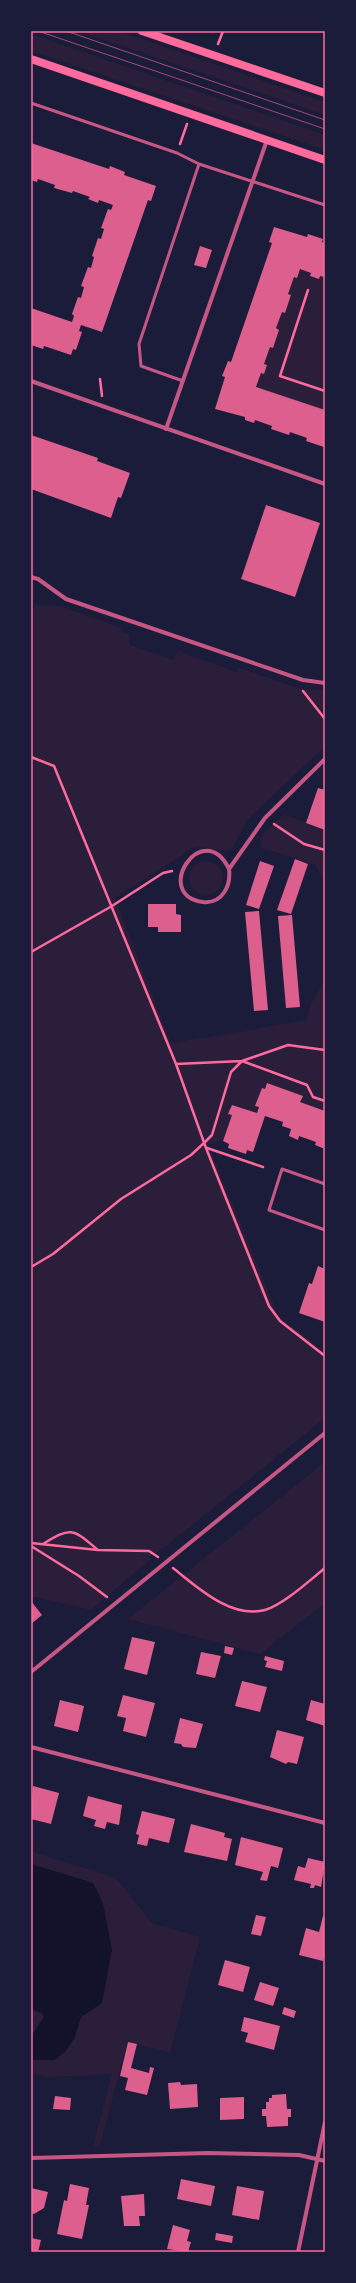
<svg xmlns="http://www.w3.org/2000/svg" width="356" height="2283" viewBox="0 0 356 2283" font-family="Lato,sans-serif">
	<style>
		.green { fill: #2a1e3b }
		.water { fill: #12122b }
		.building { fill: #dd5f8e }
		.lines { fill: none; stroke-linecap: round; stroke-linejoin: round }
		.path { stroke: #ff6b9d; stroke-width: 2.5 }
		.service { stroke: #c65784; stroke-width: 3 }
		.minor { stroke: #c65784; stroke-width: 4 }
		.secondary { stroke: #ff6b9d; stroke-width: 8 }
		.tram { stroke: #a44b75; stroke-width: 1 }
		.neatline { fill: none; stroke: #ff6b9d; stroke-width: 1.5 }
	</style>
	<rect width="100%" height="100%" fill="#1b1b3a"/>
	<path class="green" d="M78 31H118L325 102V115Z
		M31 34 325 135V150L31 51Z
		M300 269 311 273V276L319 279 320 276 325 277V410L256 387 261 373 264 374 267 365 264 364 270 347 273 348 279 330 276 328 282 312 285 313 291 296 288 294 294 277 297 278Z
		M35 606H59L120 627 123 632 129 635 130 645 173 660 178 651 237 672 239 668 298 688 325 691V746L247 820 232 849C219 854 207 844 191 849L115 898 171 1043 307 1020 310 1006 325 978V1111L300 1102 302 1096 267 1083 265 1089 262 1088 256 1105 259 1107 257 1113 232 1105 229 1114 232 1115 223 1141 208 1144 276 1310 281 1317 325 1353V1418L165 1547 148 1557 152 1558 91 1610 31 1596V617Z
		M284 814 325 830V883L315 865 260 847 262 835Z
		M189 878a17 17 0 1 1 34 0a17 17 0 1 1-34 0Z
		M325 1462V1603L260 1654 128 1619Z
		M31 1851 116 1878 152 1923 200 1937 170 2053 127 2042 100 2147H93L112 2074 46 2077 31 2073V2060H54L74 2039 81 2017 102 2003 93 1883 31 1864Z
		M31 2009 42 2013 44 2017 31 2036Z"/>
	<path class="water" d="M31 1864 93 1883 103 1903 112 1950 102 2003 81 2017 74 2039 65 2052 54 2060H31V2036L44 2017 42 2013 31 2009Z"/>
	<path class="building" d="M31 143 109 169 110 166 125 172 124 175 156 186 151 201 148 200 102 332 81 325 79 331 82 332 76 350 73 349 71 355 44 346 43 349 31 345V308L72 322 74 316 72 314 78 297 81 298 84 287 81 286 88 267 91 268 94 257 92 256 98 238 101 239 104 229 101 228 108 209 111 210 113 205 99 200 98 203 88 199 90 197 73 191 72 193 54 188 55 185 38 179 37 182 31 180Z
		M274 227 307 237 308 234 323 239 322 242 325 243V277L320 276 319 279 310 276 311 273 300 269 297 278 294 277 288 294 291 295 285 313 282 312 276 328 279 330 273 348 270 347 264 364 267 365 264 374 261 373 256 387 325 410 324 447 306 441 307 438 290 432 289 435 271 429 272 426 255 420 254 423 245 420V417L215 409 225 377 222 376 228 361 231 362 272 243 269 242Z
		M200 246 212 250 206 268 194 265Z
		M31 435 98 458 97 461 130 473 121 498 118 497 111 518 31 489Z
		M266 505 320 523 295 597 241 579Z
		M318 788 325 790V830L306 823Z
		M295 859 308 864 291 914 277 910Z
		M260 861 274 866 259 909 246 905Z
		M148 904H176V914L181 915V932H158V927H148Z
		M259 911 268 1010 254 1011 245 912Z
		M292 915 300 1007 286 1008 278 916Z
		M267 1083 303 1096 300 1102 325 1111V1149L315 1145 316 1142 299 1136 298 1140 289 1136 291 1129 282 1126 283 1122 265 1116 253 1152 247 1150 246 1154 228 1148 229 1144 223 1141 232 1115 228 1114 232 1105 257 1113 259 1107 255 1106 262 1088 265 1089Z
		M318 1266 325 1269V1322L299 1313 309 1283 312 1284Z
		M31 1601 42 1615 31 1624Z
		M132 1637 155 1642 147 1675 124 1669Z
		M225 1646 234 1648 232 1655 224 1653Z
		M201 1652 221 1656 215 1678 196 1674Z
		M265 1656 284 1661 282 1671 265 1667 267 1661 264 1660Z
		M242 1681 267 1687 260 1712 235 1706Z
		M123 1695 155 1703 146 1737 123 1731 126 1718 117 1716Z
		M60 1700 84 1706 78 1732 54 1726Z
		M311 1700 325 1704V1726L306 1720Z
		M180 1718 203 1724 196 1748 183 1747 181 1744 174 1743Z
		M277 1730 304 1737 297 1764 288 1762 286 1764 270 1757Z
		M33 1786 59 1793 51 1824 31 1819Z
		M88 1796 122 1805 119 1825 107 1822 105 1829 94 1826 96 1820 83 1816Z
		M142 1811 175 1819 169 1843 149 1838 147 1846 137 1844 139 1835 136 1834Z
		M191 1824 225 1833 224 1837 232 1839 227 1861 184 1852Z
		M241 1837 283 1848 278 1868 271 1866 267 1881 260 1880 263 1872 235 1865Z
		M308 1858 325 1862 321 1887 315 1885 314 1888H310L311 1884 294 1880 298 1866 305 1868Z
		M256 1915 266 1917 261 1936 251 1934Z
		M323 1916 325 1917V1951L323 1961 299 1955 306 1928 319 1932Z
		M225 1960 250 1967 243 1992 218 1985Z
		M260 1982 279 1988 273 2006 254 2000Z
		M284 2007 296 2011 294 2018 282 2014Z
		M244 2017 280 2026 274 2050 245 2042 248 2033 241 2031Z
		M128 2042 137 2044 131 2068 149 2073 150 2067 154 2068 147 2095 125 2090 128 2078 120 2076Z
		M180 2082 181 2085 197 2084 198 2107 170 2109 168 2083Z
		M286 2094 287 2109H291V2117H288V2126L267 2127 266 2116H262V2109H266V2102H269V2098H272V2095Z
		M55 2096 71 2098 70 2110 53 2109Z
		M244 2097V2119L220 2120V2098Z
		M181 2179 215 2186 211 2206 177 2199Z
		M70 2184 89 2188 86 2205H89L82 2239 57 2234 64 2200 67 2201Z
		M237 2186 264 2191 259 2220 232 2215Z
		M31 2188 48 2192 44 2208 34 2214 31 2213Z
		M144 2194 145 2216H139L140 2226H124L121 2196Z
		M173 2225 190 2230 187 2241 191 2242 188 2252 167 2249Z
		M216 2233 233 2236 232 2243 215 2240Z
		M31 2238 41 2240 38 2252H31Z"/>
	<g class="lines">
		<path class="path" d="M218 44 223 31
			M180 144 187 124
			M308 290 280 376 325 391
			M100 379 102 396
			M303 691 325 719
			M31 757 54 766 176 1064 206 1148 269 1306 280 1321 325 1356
			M274 824 304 844 325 850
			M31 952 112 906 163 873 172 871
			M176 1064 242 1061 307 1085 313 1097 325 1101
			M207 1148 263 1167
			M31 1267 53 1254 121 1199 191 1155 204 1143 212 1135 231 1072 242 1061 288 1045 325 1050
			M31 1543 98 1550 149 1551 158 1557
			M43 1544C72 1526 73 1529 98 1550
			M31 1546 79 1576 107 1597
			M173 1568C197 1587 231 1619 265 1610 283 1605 310 1580 325 1568"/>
		<path class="service" d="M31 103 177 153 199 164 325 205
			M183 381 141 366 139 344 199 164
			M325 1184 282 1169 269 1210 325 1230"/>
		<path class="minor" d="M31 381 325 484
			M166 429 267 140
			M31 577 38 579 66 599 303 680 325 683
			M229 869C203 816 151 895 203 902 223 904 231 885 229 869L265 818 325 759
			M31 1672 325 1433
			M31 1747 325 1823
			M31 2158 208 2153 299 2155 325 2161
			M298 2252 325 2122"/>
		<path class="secondary" d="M142 31 325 93
			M31 59 325 160"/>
		<path class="tram" d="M38 31 325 129
			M66 31 325 120"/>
	</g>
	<rect width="356" height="2283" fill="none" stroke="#1b1b3a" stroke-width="64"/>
	<rect x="32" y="32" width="292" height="2219" class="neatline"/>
</svg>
